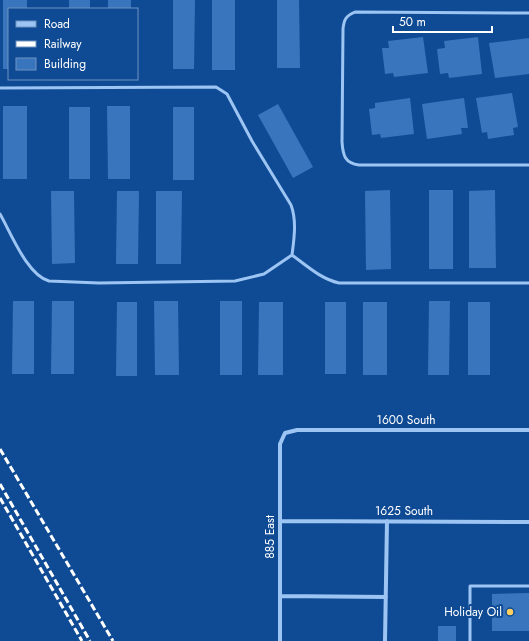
<svg xmlns="http://www.w3.org/2000/svg" width="529" height="641" viewBox="0 0 529 641" font-family="Jost,sans-serif">
	<style>
		.building { fill: #3875bd }
		.lines { fill: none; stroke-linecap: round; stroke-linejoin: round }
		.lane { stroke: #9dc5f4; stroke-width: 3 }
		.street { stroke: #9dc5f4; stroke-width: 4 }
		.rail { stroke: #fff; stroke-width: 3; stroke-dasharray: 7 3; stroke-linecap: butt }
		.poi-dot { fill: #ffcf60; stroke: #0f4b94; stroke-width: 1.5 }
		.labels { text-anchor: middle; stroke-width: 4; stroke-linejoin: round; paint-order: stroke }
		.street-label { font-size: 12px; fill: #fff; stroke: #0f4b94 }
		.poi-label { font-size: 12px; fill: #fff; stroke: #0f4b94; text-anchor: end }
	</style>
	<rect width="100%" height="100%" fill="#0f4b94"/>
	<path class="building" d="M3 0H27V9H9V69H3Z
		M69 0H90V9H69Z
		M108 0H131V9H108Z
		M173 0H195L194 69H173Z
		M212 0H235V70H212Z
		M277 0H299L300 68H277Z
		M423 37 428 73 394 77 393 73 385 74 382 48H389L388 41Z
		M478 37 482 74 449 78 448 73 440 74 437 49 445 48 444 41Z
		M529 38V74L495 78 489 43Z
		M512 93 518 127 513 128 514 135 488 139 487 132 482 133 476 98Z
		M410 98 414 134 381 138 380 134 372 135 369 109 375 108V103Z
		M464 98 468 128H461L462 134 427 139 422 104Z
		M278 104 313 167 293 178 258 115Z
		M3 106H27V179H3Z
		M107 106H130V179H108Z
		M69 107H90V179H69Z
		M173 107H194V180H173Z
		M390 190 391 269 366 270 365 191Z
		M429 190H453V269H429Z
		M495 190 496 268H469V191Z
		M51 191H74L75 263 52 264Z
		M117 191H139L138 264H116Z
		M156 191H182L181 264H156Z
		M13 301H34V374H12Z
		M52 301H74V374H51Z
		M154 301H178L179 375H155Z
		M220 301H242V375H220Z
		M429 301H450L449 375H428Z
		M117 302H137V376H116Z
		M259 302H283V375H258Z
		M325 302H346V374H325Z
		M363 302H387V375H363Z
		M468 302H490V375H468Z
		M529 593V631H492V594Z
		M438 626H456V641H438Z"/>
	<g class="lines">
		<path class="lane" d="M529 13 355 12C346 16 344 19 343 29L342 142C343 156 345 163 359 165H529
			M0 88 216 87 227 94 252 141 291 205C297 221 294 239 292 255
			M0 214C11 233 27 275 49 281L99 283 235 281 264 274 292 255C307 266 321 279 339 283H529
			M470 641V586H529"/>
		<path class="street" d="M280 521 529 522
			M280 596 386 597
			M280 641V444L285 433 297 430H529
			M385 641 387 521"/>
		<path class="rail" d="M0 449 113 641
			M0 484 90 641
			M0 498 82 641"/>
	</g>
	<circle class="poi-dot" cx="510" cy="612" r="4"/>
	<g class="labels">
		<g class="street-label">
			<text x="406" y="424">1600 South</text>
			<text x="404" y="515">1625 South</text>
			<text transform="translate(270 537) rotate(-90)" y="4">885 East</text>
		</g>
		<g class="poi-label">
			<text x="502" y="616">Holiday Oil</text>
		</g>
	</g>
	<rect x="8" y="8" width="130" height="72" fill="#0f4b94" stroke="#6f93bf"/>
	<rect x="16" y="21" width="20" height="6" fill="#9dc5f4" stroke="#6f93bf"/>
	<text x="44" y="28" font-size="12" fill="#ffffff">Road</text>
	<rect x="16" y="41" width="20" height="6" fill="#ffffff" stroke="#6f93bf"/>
	<text x="44" y="48" font-size="12" fill="#ffffff">Railway</text>
	<rect x="16" y="58" width="20" height="12" fill="#3875bd" stroke="#6f93bf"/>
	<text x="44" y="68" font-size="12" fill="#ffffff">Building</text>
	<path d="M393 26v6h99v-6" fill="none" stroke="#ffffff" stroke-width="2"/>
	<text x="399" y="26" font-size="12" fill="#ffffff" stroke="#0f4b94" stroke-width="3" paint-order="stroke">50 m</text>
</svg>
